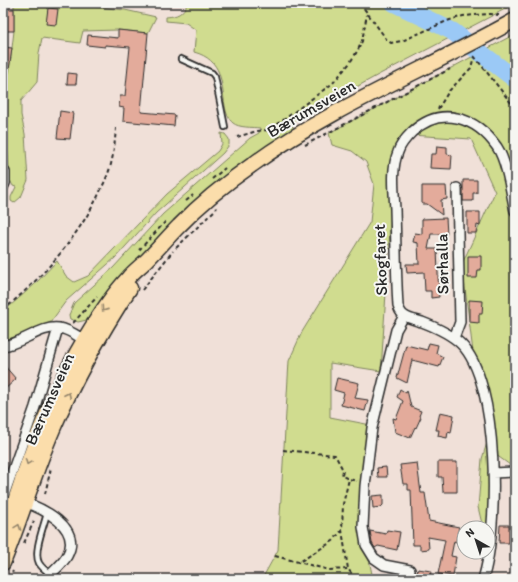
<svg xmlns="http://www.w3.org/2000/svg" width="518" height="582" viewBox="0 0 518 582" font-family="Itim,sans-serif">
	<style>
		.green { fill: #d0dc8f; stroke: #7e845d }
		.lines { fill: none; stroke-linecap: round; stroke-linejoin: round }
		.river { stroke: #9bc9f6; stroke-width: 18 }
		.building { fill: #e3ab9b; stroke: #2b2b2b }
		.lane-casing { stroke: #2b2b2b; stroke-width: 8 }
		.street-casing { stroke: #2b2b2b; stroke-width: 12 }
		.primary-casing { stroke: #2b2b2b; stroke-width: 17 }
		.path { stroke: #2b2b2b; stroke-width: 2; stroke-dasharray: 4 3; stroke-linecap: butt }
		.lane { stroke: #f6f6f2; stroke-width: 4.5 }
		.street { stroke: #f6f6f2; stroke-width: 9 }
		.primary { stroke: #fbddab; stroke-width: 14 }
		.oneway { stroke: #93846b }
		.labels { text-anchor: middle; stroke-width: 4; stroke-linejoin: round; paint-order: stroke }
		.street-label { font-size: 17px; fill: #2b2b2b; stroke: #f6f6f2 }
	</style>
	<rect width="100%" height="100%" fill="#f0e0d8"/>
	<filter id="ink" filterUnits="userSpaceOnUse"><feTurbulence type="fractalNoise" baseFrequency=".025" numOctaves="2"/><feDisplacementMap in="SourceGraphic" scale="8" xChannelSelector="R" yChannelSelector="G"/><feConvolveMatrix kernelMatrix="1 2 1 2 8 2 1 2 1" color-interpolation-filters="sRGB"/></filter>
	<g filter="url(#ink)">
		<path class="green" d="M14 3H63L125 10 156 17 148 33 118 30 83 31 80 43 42 38 39 53 37 82 21 101V115L25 134 28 180 21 197 14 203 11 201V197L16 187 13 186 10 180 7 145 3 130V96L9 70 12 48 14 31Z
			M188 3H514L507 8 380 74 291 123 294 129 240 165 206 192 181 213 149 247 91 319 78 322 70 319 69 315 74 303 113 268 163 214 250 138 259 133 260 128C252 127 239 128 233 123 228 119 226 112 225 106 221 82 223 60 194 52L196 30 186 23 166 21V17C178 16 182 14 188 3Z
			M515 34V465H510L492 452 474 360 462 264 495 192 471 139 411 135 395 152 381 371 330 363V417L371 425 366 545 373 579H262L278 550 289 361 302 332 370 222 374 184 366 162 352 151 332 145 329 133Z
			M221 133 225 134 229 139V145L223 153 156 213 115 258 66 301 50 323 14 338 3 339V312L35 284 57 261 66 276 74 282 88 276 167 194 218 151 222 144Z
			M488 439 490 515 486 528H483L478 507 482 459Z"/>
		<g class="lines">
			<path class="river" d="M394 3 452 31 515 79"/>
		</g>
		<path class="building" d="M48 8 58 9 56 25 46 24Z
			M3 9H14V31H3Z
			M118 30 148 33 141 112 175 115 174 126 123 121 124 108 119 107 120 96H125L130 47 105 45V47L87 45 88 35 118 38Z
			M3 47 12 48 8 78 3 77Z
			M68 73 77 74 76 84H67Z
			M60 111 73 113 70 139 57 138Z
			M437 146 447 147V154L452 155 451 169 430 168 431 154H436Z
			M463 180H477V193H473V201H463Z
			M422 186H446L447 199 441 200 442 215 427 204H422Z
			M467 212H480V226L477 225 476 233H467Z
			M446 218 447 234H431L428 249H437L439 297 431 298V291H425L424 272 407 273 406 264H419L418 243 413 242 415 233 422 234V219Z
			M468 256H481V270H478L477 278H468Z
			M469 300 483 301 482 314H479V323L469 322Z
			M429 343 438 345 436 353 443 357 439 367 412 360 407 383 397 378 406 345 427 350Z
			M3 364 16 379 3 391Z
			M337 378 359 383 355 398 368 400 365 411 341 405 344 393 334 390Z
			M400 389 406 393 407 390 411 407 421 411 419 416 421 417 416 428 415 427 410 438 395 432 393 418 396 419 403 401 397 397Z
			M440 412 454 415 451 433 448 432 447 438 438 436 439 430H436Z
			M438 462H457V492H443L442 477H438Z
			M417 463 421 493H425L429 521 459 527 456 542 454 541 451 556 456 557 453 576 438 574 445 540 428 537 429 549 420 550V545H413L411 490H408V484H403L400 465Z
			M386 467 387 477H378L377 468Z
			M383 495V505L381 507 373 508 372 496Z
			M500 525H509V543H499Z
			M387 530 400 532 397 550 378 546 375 548 372 543 370 531 386 534Z
			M418 569 431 571 430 579 416 578Z"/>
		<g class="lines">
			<g class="lane-casing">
				<path id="lane" d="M181 59 212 73 215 77 225 127
					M47 513C44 526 33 552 39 563 42 568 46 571 51 574"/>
			</g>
			<g class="street-casing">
				<path id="street" d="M3 171 5 172V183L3 187
					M404 316 396 330 372 428 365 486 363 527 366 545 374 558 384 565 410 570
					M454 338 460 322 457 188
					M3 346C21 344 42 325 59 328 69 329 79 337 87 342
					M493 473 515 472
					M3 498 35 407 58 328
					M21 501C42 508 83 527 67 556 62 565 53 571 46 579
					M483 579C499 529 500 382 461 344 451 334 435 327 422 322 416 320 409 319 405 316 401 314 399 309 398 306 396 274 396 241 395 209 394 191 391 169 398 152 400 145 407 137 412 132 441 105 476 117 497 147 507 162 511 193 515 211"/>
			</g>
			<g class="primary-casing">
				<path id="primary" d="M3 536C18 494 30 451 48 411 58 386 71 362 84 340 97 318 111 296 128 278 134 271 141 266 148 259 158 249 168 237 179 226 201 203 226 183 252 165 333 106 428 69 515 20
					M3 563C21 519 34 473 53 429 74 380 100 334 130 288"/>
			</g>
			<path class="path" d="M360 3 387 40 391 43 402 41 447 21 463 16 490 14 499 15
				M474 56 515 108
				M438 109 449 91 471 68 474 56
				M266 130 277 133
				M237 137 257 131 266 130 282 121 333 83 349 64 358 50 362 41 367 14
				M305 145 450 69
				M212 179 225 168
				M186 201 193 195
				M176 248 217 208
				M139 250 167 220
				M142 290 173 251
				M3 310C41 279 74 242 97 198 102 187 108 176 111 164 114 152 115 140 116 128
				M73 323 97 297
				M283 450 335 455 343 470 342 476 349 479
				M45 494 51 468
				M24 543 34 521
				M275 556 329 570 348 569
				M301 561 333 541 342 530
				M9 579 13 571
				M356 579 348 569 342 530 343 504 349 479 357 481"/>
			<use href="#lane" class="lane"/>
			<use href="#street" class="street"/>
			<use href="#primary" class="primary"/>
		</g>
		<defs><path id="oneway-chevron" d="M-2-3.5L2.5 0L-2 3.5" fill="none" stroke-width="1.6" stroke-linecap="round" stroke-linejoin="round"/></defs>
		<g class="oneway">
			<use href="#oneway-chevron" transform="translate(104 309) rotate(125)"/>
			<use href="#oneway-chevron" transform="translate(68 395) rotate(-65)"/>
			<use href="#oneway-chevron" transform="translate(28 462) rotate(111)"/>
			<use href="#oneway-chevron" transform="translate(18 527) rotate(-70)"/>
		</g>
	</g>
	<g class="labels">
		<g class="street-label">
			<text transform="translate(311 108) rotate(-30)" y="6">Bærumsveien</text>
			<text transform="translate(380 260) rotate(-92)" y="6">Skogfaret</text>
			<text transform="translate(442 264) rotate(-91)" y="6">Sørhalla</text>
			<text transform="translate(49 399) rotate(-66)" y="6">Bærumsveien</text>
		</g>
	</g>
	<rect width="518" height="582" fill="none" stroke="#f6f6f2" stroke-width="16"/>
	<rect x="8" y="8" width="502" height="566" fill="none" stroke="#2b2b2b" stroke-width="1.5" filter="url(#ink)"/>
	<g transform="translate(476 540) rotate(321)"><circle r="19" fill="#f6f6f2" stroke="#a5a5a2"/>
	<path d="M0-3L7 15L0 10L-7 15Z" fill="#2b2b2b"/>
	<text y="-6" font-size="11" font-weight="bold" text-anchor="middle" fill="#2b2b2b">N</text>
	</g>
</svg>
